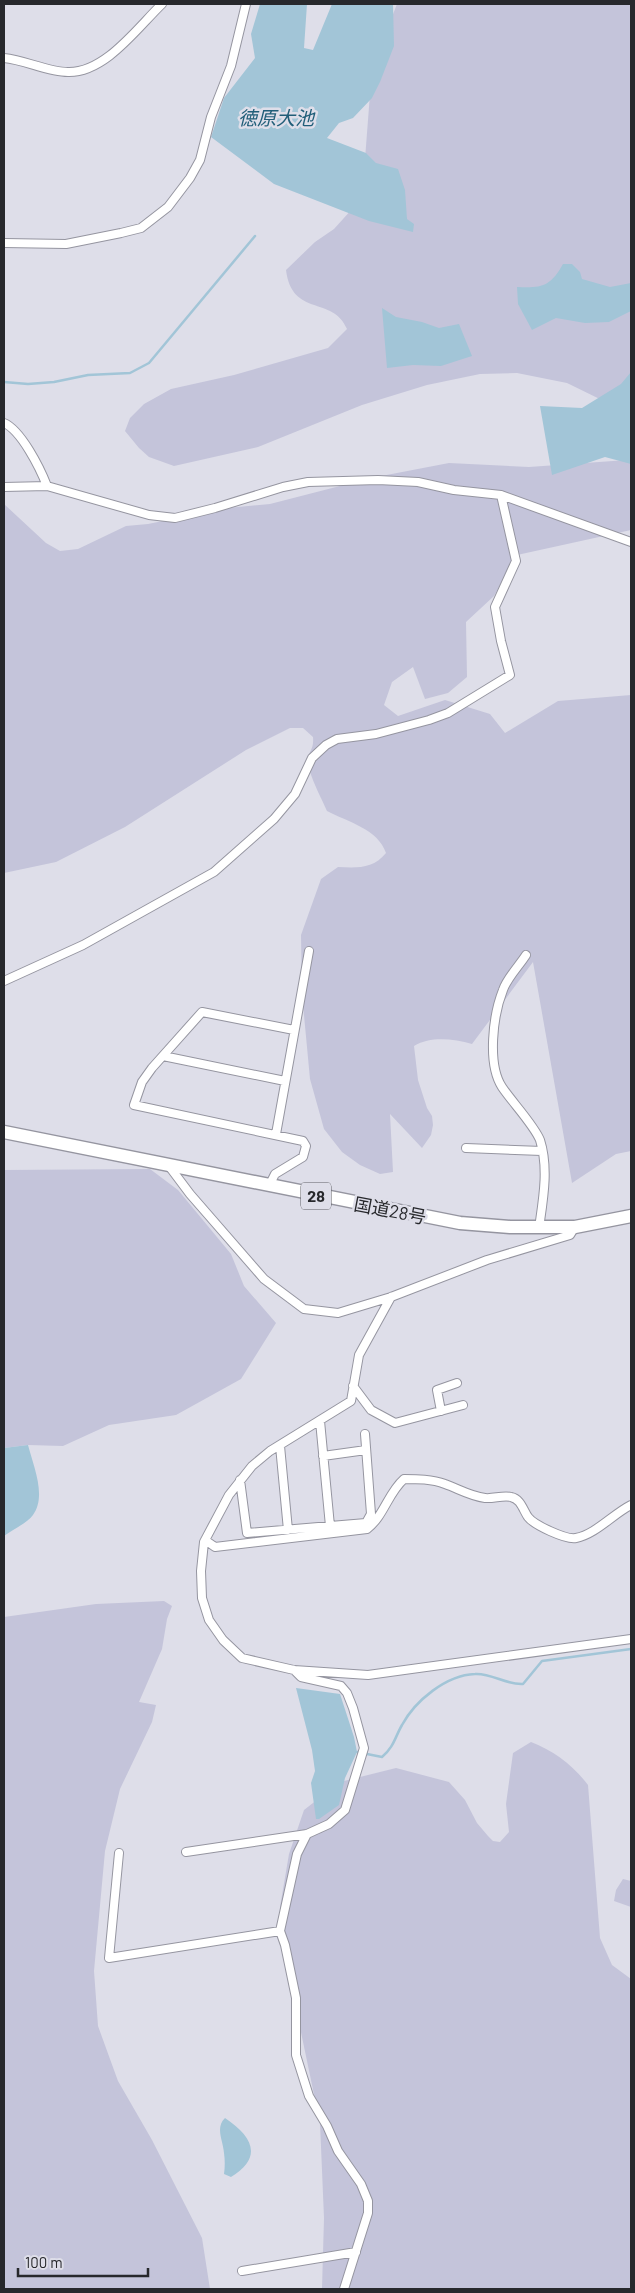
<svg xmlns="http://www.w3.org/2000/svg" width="635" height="2293" viewBox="0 0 635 2293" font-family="Barlow,'Noto Sans JP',sans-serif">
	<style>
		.green { fill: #c4c4da }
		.water { fill: #a2c5d7 }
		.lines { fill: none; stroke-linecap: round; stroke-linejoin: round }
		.stream { stroke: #a2c5d7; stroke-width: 2.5 }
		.minor-casing { stroke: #9595a0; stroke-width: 10 }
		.trunk-casing { stroke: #9595a0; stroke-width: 15 }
		.minor { stroke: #fff; stroke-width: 8 }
		.trunk { stroke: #fff; stroke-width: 12 }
		.labels { text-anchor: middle; stroke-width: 5; stroke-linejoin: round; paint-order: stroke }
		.shield { fill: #dedee9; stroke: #5e5f65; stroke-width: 1 }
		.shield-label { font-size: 16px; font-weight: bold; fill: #27282c }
		.street-label { font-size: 18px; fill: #27282c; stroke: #dedee9 }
		.water-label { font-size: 19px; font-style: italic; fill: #215e79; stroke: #dedee9 }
	</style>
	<rect width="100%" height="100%" fill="#dedee9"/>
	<path class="green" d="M397 4H631V425L616 407 567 383 517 373 480 374 427 385 362 405 258 447 174 466 149 457 139 448 125 431 130 418 144 404 171 389 234 375 328 348 347 329C333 295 292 318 286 270L315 242 334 229 362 198 372 68Z
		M631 455V530L517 555 494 596 466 622 467 677 448 693 425 699 413 667 392 682 384 705 398 716 445 700 490 714 505 733 558 701 631 695V1151L616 1154 572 1183 533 962 472 1044C453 1039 431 1036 414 1046L418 1080 427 1108 432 1116 433 1125 431 1135 422 1148 390 1114 393 1172 380 1174 360 1165 342 1152 324 1129 310 1079 302 994 301 935 321 879 338 867C357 868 373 869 386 853 378 829 348 822 327 811 322 799 307 772 308 759 309 750 314 750 313 737L303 728H290L246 750 125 827 56 862 4 873V504L46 543 60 551 78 549 126 526 148 524 228 508 270 504 371 478 449 463 529 467 627 460Z
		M150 1169 178 1190 231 1254 244 1286 276 1323 241 1379 176 1415 109 1425 63 1446 28 1445 4 1448V1170Z
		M164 1601 172 1606 167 1619 162 1649 139 1702 156 1705 152 1722 120 1789 105 1851 94 1971 98 2026 118 2081 152 2140 202 2238 210 2289H4V1617L96 1604Z
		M531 1742C554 1751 573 1765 588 1785L600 1938 612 1965 631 1979V2289H322L324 2218 320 2123 298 2018 280 1907 289 1854 304 1810 340 1782 396 1768 449 1782 465 1800 477 1823 488 1836 493 1841 500 1842 509 1832 506 1804 513 1753Z
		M623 1879 631 1881V1907L614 1901 616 1890Z"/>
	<path class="water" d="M260 4H307L304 48 313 50 332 4H393L394 46 380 82 372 98 353 118 339 123 327 138 366 153 376 163 398 169 405 190 407 219 414 224 413 232 369 221 274 184 211 137 224 98 255 58 251 34Z
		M563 264H572L580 272 582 279 610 287 631 283V311L609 322 585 323 556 318 532 330 518 304 517 287C542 288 550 287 563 264Z
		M382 308 396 317 422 322 439 328 459 324 472 356 441 366 413 365 387 368Z
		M631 372V464L605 457 552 475 540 406 582 408 621 384Z
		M28 1445C33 1465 47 1496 33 1515 27 1523 12 1530 4 1536V1448Z
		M296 1688 340 1694 354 1737 357 1752 345 1778 339 1805 319 1819H316L311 1783 315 1771 312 1750Z
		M225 2118C252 2136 264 2157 231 2177L224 2174C225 2167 225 2160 224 2153 223 2140 215 2128 225 2118Z"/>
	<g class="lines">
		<path class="stream" d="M4 382 28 384 54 382 88 375 130 373 149 363 255 236
			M357 1752 382 1757C394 1747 395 1737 402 1725 415 1701 446 1675 475 1674 492 1673 506 1685 523 1684L542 1661 631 1649"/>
		<g class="minor-casing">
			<path id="minor" d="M4 58C25 60 48 72 68 72 105 73 137 28 162 4
				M4 243 66 244 121 233 141 228 168 207 190 178 200 160 211 117 231 66 246 4
				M4 423C21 430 40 468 47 486
				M4 487 47 486 149 515 175 518 215 508 283 487 308 482 378 480 418 482 454 490 501 495 631 542
				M526 955C519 966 507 978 503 990 493 1015 487 1064 502 1087 512 1102 534 1125 540 1140 549 1168 543 1200 539 1228
				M4 981 83 945 214 872 274 819 295 794 312 758 326 745 337 739 376 734 429 720 448 713 510 675 501 641 495 607 516 561 501 495
				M163 1056 285 1081
				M276 1134 309 951
				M466 1148 542 1151
				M169 1166 190 1194 264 1279 304 1309 338 1313 391 1297 487 1260 570 1235 575 1227
				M269 1186 275 1174 303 1157 306 1146 303 1141 134 1105 142 1082 152 1068 202 1012 294 1030
				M391 1297 359 1355 351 1401 270 1451 252 1466 229 1495 204 1542 201 1571 202 1598 209 1620 223 1640 242 1658 294 1670 368 1675 631 1639
				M353 1386 371 1410 395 1423 463 1405
				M441 1411 437 1390 457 1383
				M320 1421 330 1526
				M280 1446 288 1530
				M323 1456 366 1450
				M240 1480 247 1533 366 1523 371 1514 365 1434
				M205 1540 215 1547 367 1529C384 1516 388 1493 404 1479 417 1479 432 1479 445 1484 459 1489 470 1496 485 1498 493 1499 503 1495 511 1497 521 1499 523 1510 528 1517 534 1525 566 1540 576 1538 596 1534 613 1514 631 1505
				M307 1834 297 1854 280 1931 285 1945 296 1998V2055L309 2096 327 2126 338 2151 361 2184 368 2201V2213L344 2289
				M186 1852 307 1834 329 1824 345 1810 364 1748 353 1708 347 1693 341 1686 301 1677 294 1670
				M119 1853 109 1958 280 1931
				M242 2271 356 2252"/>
		</g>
		<g class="trunk-casing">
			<path id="trunk" d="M4 1132 460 1223 510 1227H575L631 1216"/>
		</g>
		<use href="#minor" class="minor"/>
		<use href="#trunk" class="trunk"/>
	</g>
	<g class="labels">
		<rect class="shield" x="301" y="1182.5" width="30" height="27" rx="4"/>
		<g class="shield-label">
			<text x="316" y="1202">28</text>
		</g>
		<g class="street-label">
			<text transform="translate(390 1211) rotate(11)" y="6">国道28号</text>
		</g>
		<g class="water-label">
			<text x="276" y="125">徳原大池</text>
		</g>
	</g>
	<rect width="635" height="2293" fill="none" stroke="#27282c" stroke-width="10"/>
	<path d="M18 2268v8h130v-8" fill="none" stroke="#27282c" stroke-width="2.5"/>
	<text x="25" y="2268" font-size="15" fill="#27282c" stroke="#dedee9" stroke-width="4" paint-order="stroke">100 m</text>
</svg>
